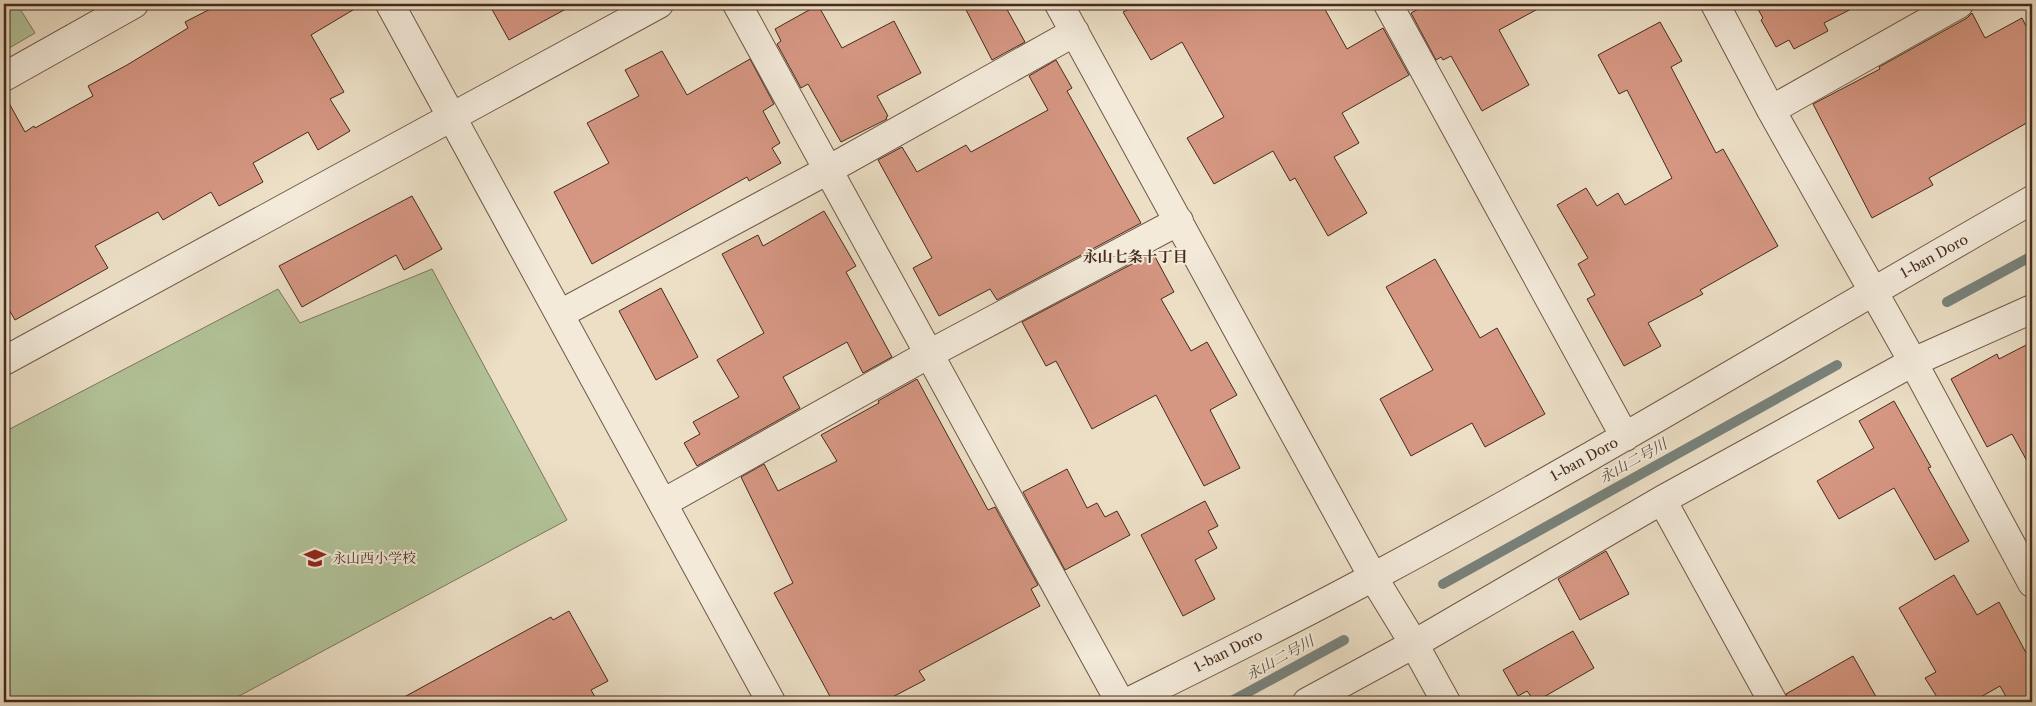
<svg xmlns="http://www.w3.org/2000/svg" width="2036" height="706" viewBox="0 0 2036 706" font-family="'Libre Caslon Text','Noto Serif JP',serif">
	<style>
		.green { fill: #b2c399; stroke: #7c775b }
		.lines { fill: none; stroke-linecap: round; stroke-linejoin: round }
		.stream { stroke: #78827c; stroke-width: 10 }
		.building { fill: #d59682; stroke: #462b1d }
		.minor-casing { stroke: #705847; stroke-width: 30 }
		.minor { stroke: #f3eada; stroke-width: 28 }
		.labels { text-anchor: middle; stroke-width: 4; stroke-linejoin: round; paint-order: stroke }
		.street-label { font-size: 14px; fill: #462b1d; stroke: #f3eada }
		.poi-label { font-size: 14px; fill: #462b1d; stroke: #f3eada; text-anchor: start }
		.neighbourhood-label { font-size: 15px; font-weight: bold; fill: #462b1d; stroke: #f3eada }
		.water-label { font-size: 15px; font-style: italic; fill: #5b4f44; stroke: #f3eada }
	</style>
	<rect width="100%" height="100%" fill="#ecdfc6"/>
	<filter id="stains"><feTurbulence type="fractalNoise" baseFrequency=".004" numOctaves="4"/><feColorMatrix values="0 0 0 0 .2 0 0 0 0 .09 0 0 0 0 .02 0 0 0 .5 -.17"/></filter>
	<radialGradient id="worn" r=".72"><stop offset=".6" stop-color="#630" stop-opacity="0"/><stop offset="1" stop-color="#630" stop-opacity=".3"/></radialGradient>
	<path class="green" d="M4 4H17L35 33 4 51Z
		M432 269 567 520 228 702H4V432L278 289 300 323Z"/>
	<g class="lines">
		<path class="stream" d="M1947 302 2032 256
			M1443 584 1837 365
			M1230 702 1344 640"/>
	</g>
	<path class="building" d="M220 4H363L311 35 344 92 330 99 350 131 318 150 308 132 253 163 263 182 219 206 211 192 163 220 158 212 95 246 108 268 15 320 4 301V94L25 132 34 126 35 128 93 96 88 86 127 65 188 28 185 22Z
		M489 4H575L509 40Z
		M963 4H1004L1025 42 992 60Z
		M1139 4H1322L1347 49 1383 28 1409 75 1342 113 1359 143 1334 157 1367 213 1328 236 1295 178 1290 181 1273 151 1214 184 1187 138 1224 117 1182 42 1151 60 1123 12Z
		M1428 4H1547L1499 30 1529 85 1482 111 1451 56 1443 60 1441 57 1436 60 1411 13Z
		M1755 4H1861L1824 23 1828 31 1794 49 1789 40 1776 47 1761 20 1763 18Z
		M818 5 842 48 894 21 921 73 877 96 888 116 886 117 887 119 841 142 808 84 801 88 777 44 781 41 775 29Z
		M1972 13 1985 38 2022 18 2032 38V120L1929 178 1933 185 1872 218 1813 104 1880 69 1879 67 1967 18Z
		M1660 22 1682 61 1671 67 1716 153 1723 149 1778 246 1700 290 1703 294 1648 323 1661 346 1624 366 1587 299 1595 295 1578 264 1588 258 1557 205 1586 188 1597 206 1618 193 1625 205 1672 178 1627 90 1619 94 1598 55Z
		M662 51 687 95 750 59 774 104 763 111 780 143 772 148 781 163 749 181 747 177 592 264 554 192 609 163 587 123 639 96 625 70Z
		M1056 60 1072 88 1067 91 1141 223 997 300 990 289 939 316 913 268 932 258 878 160 902 147 917 172 966 145 971 152 1048 110 1029 76Z
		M412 196 442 249 404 270 396 255 302 307 279 266Z
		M824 211 856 266 846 272 892 357 863 373 847 342 783 377 800 408 697 466 684 443 700 434 693 422 739 397 717 360 764 333 722 254 758 235 763 246Z
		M1153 253 1174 292 1161 299 1191 351 1207 342 1237 395 1210 410 1240 468 1204 486 1156 395 1092 429 1056 361 1046 366 1022 322Z
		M1435 259 1480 338 1497 328 1545 414 1485 447 1472 423 1411 456 1380 399 1433 370 1386 287Z
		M661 288 698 357 656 380 619 311Z
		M2032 342V470L2012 434 1987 447 1951 379 1997 354 1999 359Z
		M917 379 988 510 995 507 1038 585 1031 589 1040 606 919 671 925 680 883 702H833L774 593 793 583 741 477 764 464 778 491 837 461 821 435 879 403 878 401Z
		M1894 401 1931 467 1928 468 1969 541 1935 560 1894 488 1839 519 1817 481 1874 448 1859 421Z
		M1067 469 1087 508 1097 503 1105 517 1117 511 1130 535 1065 570 1023 492Z
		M1205 501 1218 526 1208 531 1217 548 1195 560 1215 599 1183 616 1141 535Z
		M1606 551 1629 594 1580 620 1558 579Z
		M1954 575 1977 615 1999 602 2032 664V702H2009L2000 686 1972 702H1940L1925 678 1936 672 1899 608Z
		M569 611 608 681 591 690 598 702H395L551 617 553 620Z
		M1573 631 1594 668 1535 702 1527 691 1518 696 1503 670Z
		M1853 656 1879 702H1789L1786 694Z"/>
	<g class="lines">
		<g class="minor-casing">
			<path id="minor" d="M390 4 771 702
				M737 4 1120 702
				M1059 4 1373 577 1414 644 1446 702
				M1388 4 1625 437
				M1715 4 1771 110 1913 362 2032 583
				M4 77 134 4
				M1771 110 1959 4
				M560 314 828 170 1075 32
				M4 361 659 4
				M1662 500 1773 702
				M663 503 929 354 1179 221
				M1128 702C1210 661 1292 621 1373 577 1596 458 1812 325 2032 200
				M1307 702 1414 644 1662 500 1913 362 2032 309"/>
		</g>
		<use href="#minor" class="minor"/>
	</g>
	<defs>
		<g id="school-bare" transform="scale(1.725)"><path d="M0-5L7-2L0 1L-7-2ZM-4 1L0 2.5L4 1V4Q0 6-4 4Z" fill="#8f2418" stroke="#f3eada" stroke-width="2.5" paint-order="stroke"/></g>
	</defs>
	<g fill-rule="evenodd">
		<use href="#school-bare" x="315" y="558"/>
	</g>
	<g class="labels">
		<g class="street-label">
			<text transform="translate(1934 256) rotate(-29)" y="5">1-ban Doro</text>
			<text transform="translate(1584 459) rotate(-29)" y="5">1-ban Doro</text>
			<text transform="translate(1228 651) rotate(-27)" y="5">1-ban Doro</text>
		</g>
		<g class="poi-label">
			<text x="332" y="563">永山西小学校</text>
		</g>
		<g class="neighbourhood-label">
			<text x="1135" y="262">永山七条十丁目</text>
		</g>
		<g class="water-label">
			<text transform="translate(1633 461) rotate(-29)" y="5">永山二号川</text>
			<text transform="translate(1280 658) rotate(-29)" y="5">永山二号川</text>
		</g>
	</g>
	<rect width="2036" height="706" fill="none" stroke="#ecdfc6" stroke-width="20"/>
	<rect x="5" y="5" width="2026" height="696" fill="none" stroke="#462b1d" stroke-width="2.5"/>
	<rect x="10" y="10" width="2016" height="686" fill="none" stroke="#462b1d"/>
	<rect width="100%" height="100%" filter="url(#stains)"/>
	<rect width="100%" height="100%" fill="url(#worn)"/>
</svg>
